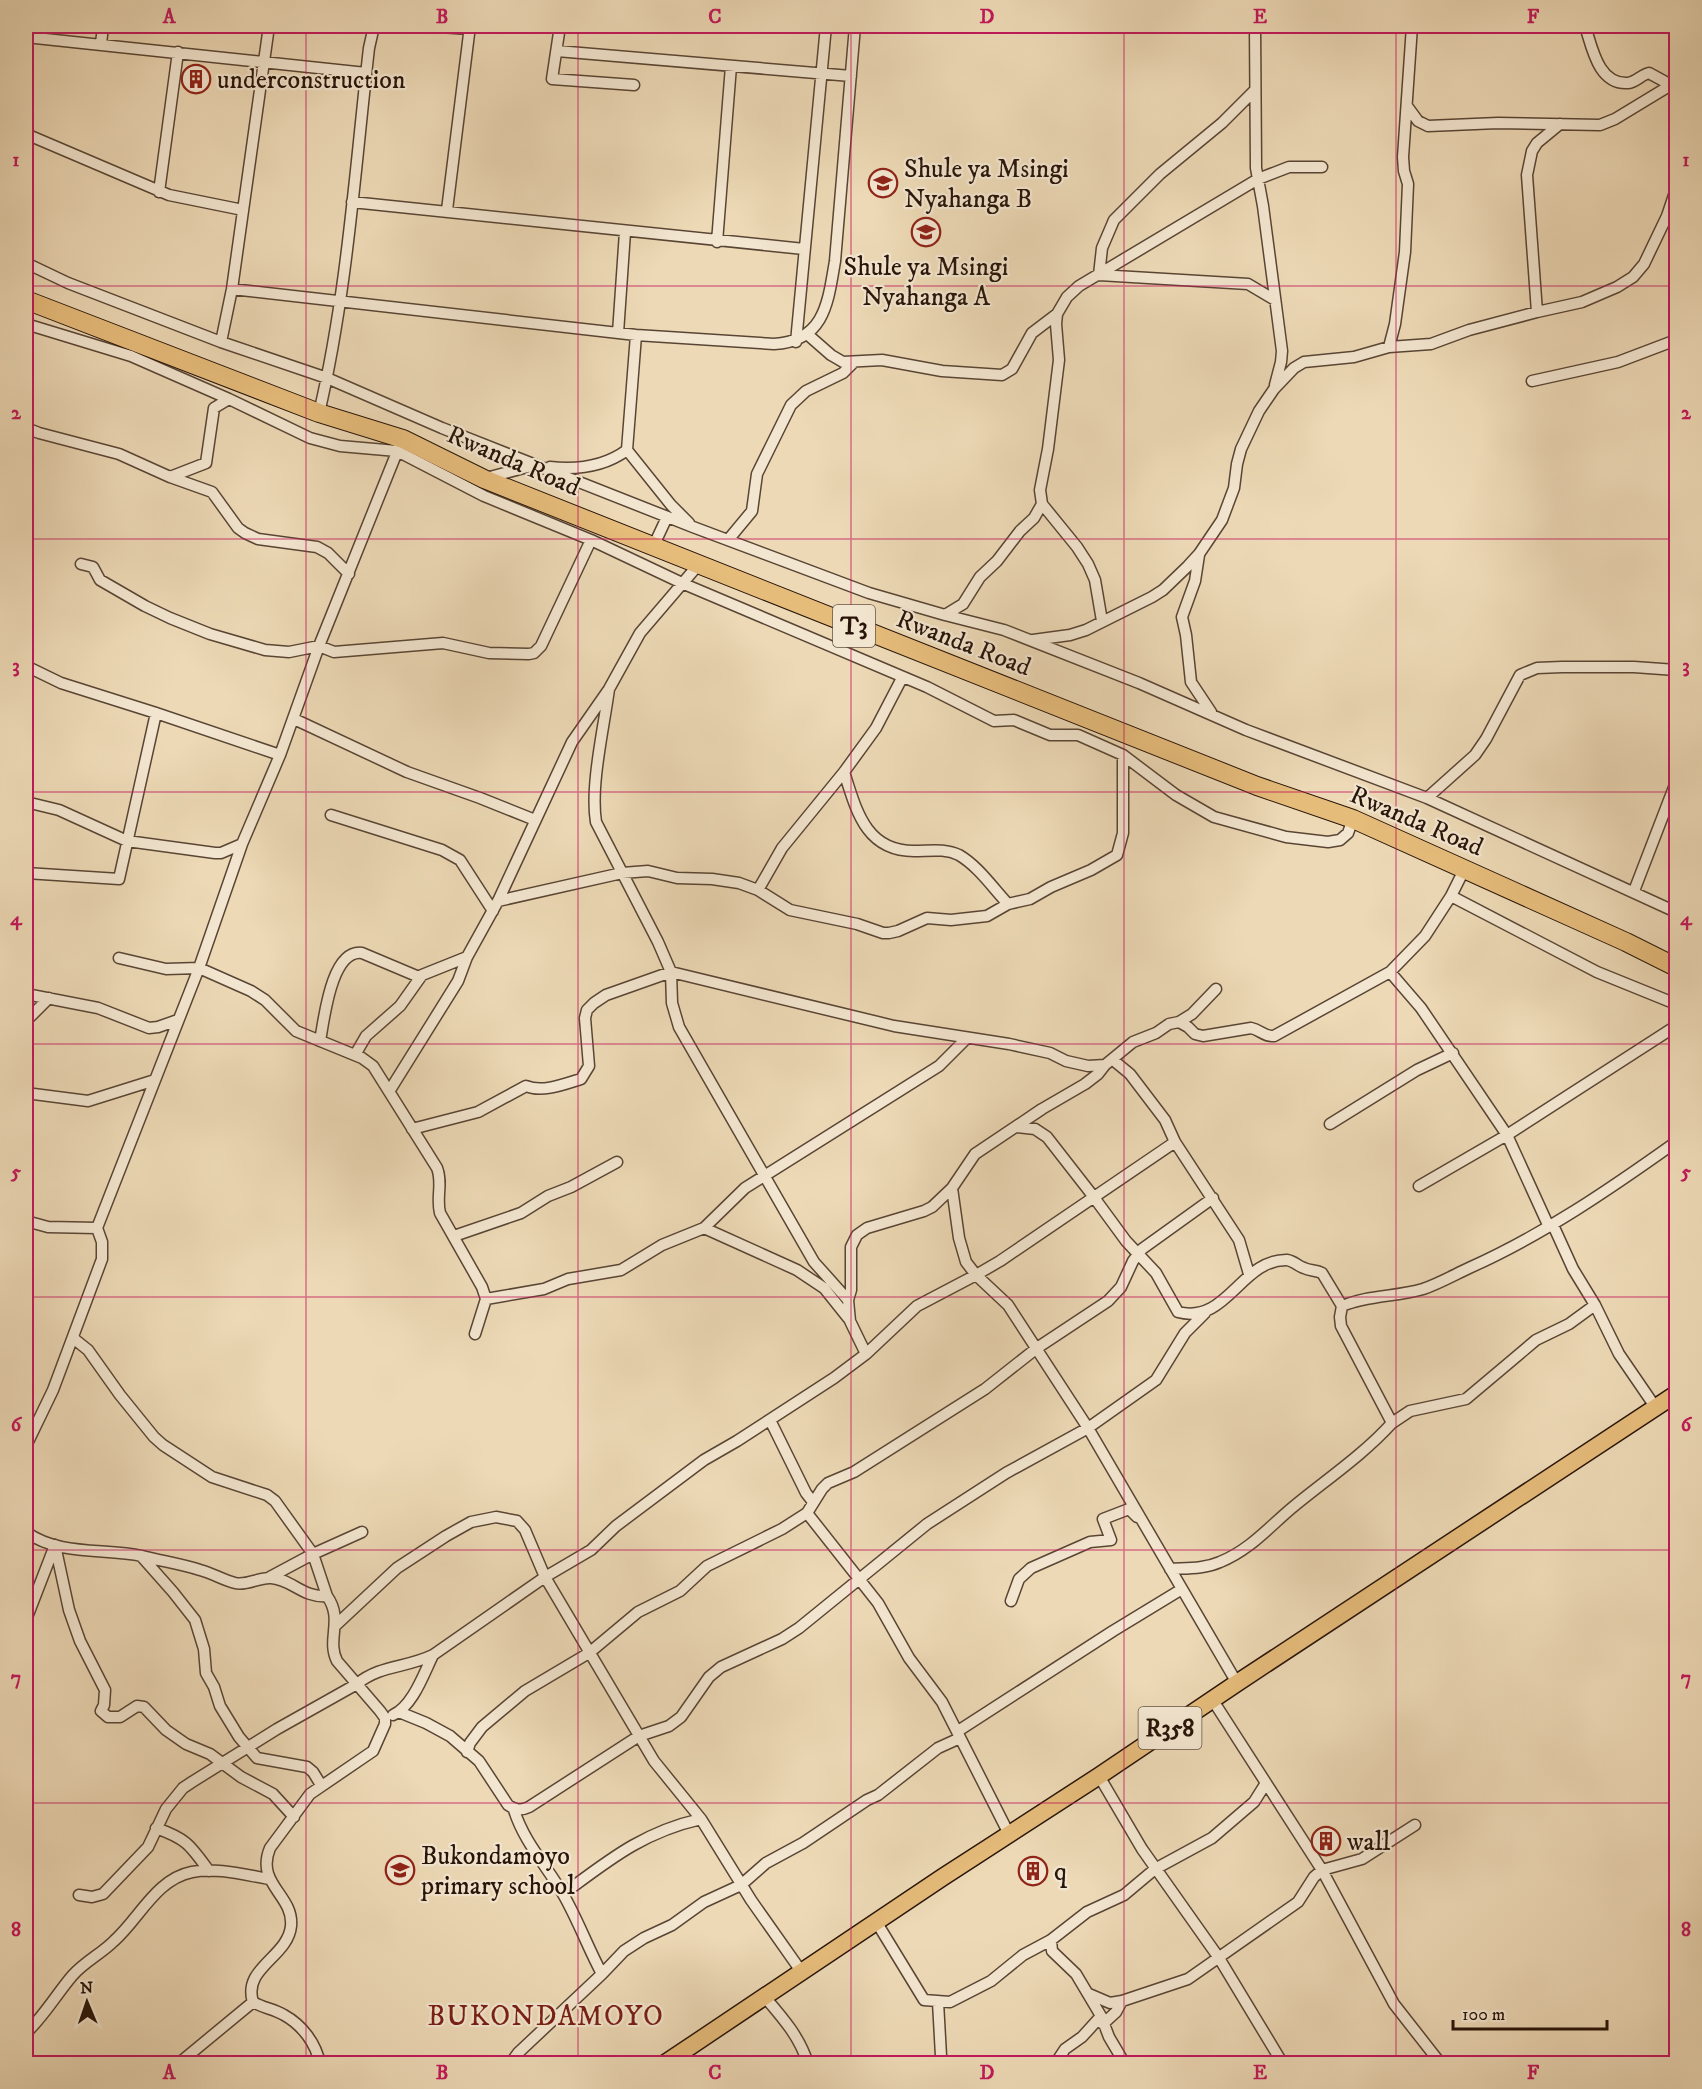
<svg xmlns="http://www.w3.org/2000/svg" width="1702" height="2089" viewBox="0 0 1702 2089" font-family="'IM FELL DW Pica',serif">
	<style>
		.lines { fill: none; stroke-linecap: round; stroke-linejoin: round }
		.street-casing { stroke: #594534; stroke-width: 13 }
		.primary-casing { stroke: #281409; stroke-width: 19 }
		.highway-casing { stroke: #281409; stroke-width: 20 }
		.street { stroke: #f3e6d0; stroke-width: 10 }
		.primary { stroke: #e6bc7b; stroke-width: 16 }
		.highway { stroke: #e6bc7b; stroke-width: 18 }
		.grid { fill: none; stroke: #c2185b; stroke-width: 1.5; stroke-opacity: 0.55 }
		.labels { text-anchor: middle; stroke-width: 4.5; stroke-linejoin: round; paint-order: stroke }
		.shield { fill: #f3e6d0; stroke: #655345; stroke-width: 1.5 }
		.shield-label { font-size: 24px; font-weight: bold; fill: #281409 }
		.poi-label { font-size: 26px; fill: #281409; stroke: #f3e6d0; text-anchor: start }
		.street-label { font-size: 26px; fill: #281409; stroke: #f3e6d0 }
		.quarter-label { font-size: 28px; letter-spacing: 1.5px; fill: #7a1f14; stroke: #f3e6d0 }
		.neatline { fill: none; stroke: #c2185b; stroke-width: 2 }
		.grid-label { font-size: 20px; text-anchor: middle; font-weight: bold; fill: #c2185b }
	</style>
	<rect width="100%" height="100%" fill="#edd9b6"/>
	<filter id="stains"><feTurbulence type="fractalNoise" baseFrequency=".00333" numOctaves="4"/><feColorMatrix values="0 0 0 0 .2 0 0 0 0 .09 0 0 0 0 .02 0 0 0 .5 -.17"/></filter>
	<radialGradient id="worn" r=".72"><stop offset=".6" stop-color="#630" stop-opacity="0"/><stop offset="1" stop-color="#630" stop-opacity=".3"/></radialGradient>
	<g class="lines">
		<g class="street-casing">
			<path id="street" d="M425 26 469 29
				M560 26 552 79 634 85
				M1255 26 1256 168 1263 206 1282 351 1281 362 1275 385
				M1585 26C1592 47 1598 85 1628 83 1636 82 1641 75 1649 73L1671 85H1675
				M26 37 366 73
				M101 44 103 26
				M557 51 851 76
				M1254 91 1222 123 1160 174 1114 220 1102 248 1099 275 1248 284 1275 300
				M1407 106 1418 121 1428 126 1498 123 1600 125 1615 119 1671 85
				M26 134 169 195 243 210
				M159 192 178 52
				M352 202 804 249
				M447 210 470 26
				M717 242 731 66
				M26 263 68 283 221 342 327 378 442 428 693 527 869 593 945 615 1004 630 1139 683 1246 730 1427 798 1676 912
				M232 289 636 335 774 344C825 341 828 302 835 261L855 26
				M1537 312 1527 175 1532 151 1537 143 1560 124
				M26 324 131 356 229 399 310 438 340 446 397 451 484 496 591 540 684 584 927 687 994 721 1014 720 1050 735H1078L1123 755 1176 795 1214 817 1286 837 1328 842 1340 840 1348 833 1353 819
				M618 333 625 232
				M807 334 831 355 843 362 882 360 942 371 1002 375 1012 369 1032 333 1057 314
				M636 335 627 450 671 505 689 523
				M221 342 232 289 269 26
				M796 342 826 26
				M1389 347 1395 324 1405 252 1408 184 1404 171 1403 157 1412 26
				M1532 381 1618 362 1676 340
				M319 413C347 294 355 170 369 48L374 26
				M26 428 39 433 119 454 170 477 212 492 238 528 245 533 258 539 317 547 328 553 349 574
				M550 467C578 470 604 467 627 450
				M170 477 206 463 214 408 229 399
				M486 478 535 465
				M728 540 752 511 757 474 791 405 806 391 843 373 853 363
				M654 545 667 517
				M1199 555 1195 581 1182 617 1186 635 1191 682 1211 712
				M81 564 93 567 100 580 145 606 170 618 210 634 265 650 289 652 319 646 334 652 443 643 489 653 529 654 534 653 541 646 591 540
				M945 615 963 604 980 577 997 561 1020 531 1034 518 1042 504
				M1102 621 1095 580 1088 564 1077 547 1042 504 1040 490 1048 449 1059 360 1056 324 1057 314 1067 297 1079 286 1258 179 1289 167H1322
				M1033 640 1070 635 1086 630 1152 597 1163 590 1188 566 1199 554 1222 520 1234 488 1237 464 1241 449 1259 411 1274 389 1294 368 1304 362 1354 357 1389 347 1431 344 1469 330 1537 312 1582 302 1617 287 1633 277 1644 264 1667 216 1676 189
				M26 666 61 683 156 713 280 755
				M609 689C604 727 590 786 596 822L658 942 671 972 672 1003 679 1027 814 1262 848 1300 850 1321 866 1354
				M294 719 407 772 480 798 535 820
				M844 772C856 809 865 851 914 851 929 851 945 848 959 855 978 866 993 888 1008 904
				M1427 798 1475 755 1486 739 1520 675 1537 668 1562 667H1634L1676 670
				M26 802 59 810 127 841 215 853H221L242 844
				M331 815 442 850 460 860 493 911
				M26 873 119 879 156 713
				M758 890 782 848 844 772 876 728 902 678
				M1634 891 1676 782
				M1451 896 1597 972 1676 1004
				M498 901 622 873 648 871 677 878 712 879 739 883 758 890 790 910 857 924 883 933H889L898 931 927 918 951 920 987 916 1008 904 1030 899 1051 887 1091 870 1117 855 1123 833V755
				M119 958 166 969 199 968 251 991 265 1000 296 1031 362 1058 373 1066 437 1168C443 1183 436 1197 440 1213L482 1287 486 1299 475 1334
				M1390 972 1421 1008 1507 1135 1549 1227
				M26 994 98 1008 149 1028 158 1027 178 1020
				M26 1021 49 998
				M1179 1022 1192 1014 1216 989
				M320 1041C324 1020 331 949 362 953L419 977
				M355 1055 366 1036 400 1006 422 975 467 957
				M1113 1060 1130 1074 1165 1120 1175 1142 1239 1240 1249 1274
				M390 1090 458 981 467 957 498 901 572 742 609 689 640 633 699 564
				M26 1093 88 1101 155 1080
				M1330 1124 1417 1070 1453 1053
				M1017 1127 1035 1129 1047 1137 1093 1196 1126 1241 1156 1273 1178 1312C1227 1325 1241 1259 1287 1260 1294 1261 1298 1266 1304 1268 1310 1271 1316 1270 1322 1273L1342 1306 1340 1317 1341 1326 1392 1423 1410 1411 1466 1399 1536 1340 1569 1324 1595 1305
				M412 1129 478 1112 526 1086C542 1093 565 1084 581 1079L589 1066 585 1018 587 1010 594 1003 606 995 671 972 894 1026 1009 1044 1050 1053 1066 1061 1088 1066 1105 1065 1133 1042 1156 1033 1169 1024 1179 1022 1188 1027 1195 1034 1203 1036 1251 1028C1261 1030 1264 1037 1274 1036L1390 972 1425 936 1451 896 1465 868
				M1419 1186 1507 1135 1676 1026
				M952 1188 959 1238 966 1262 976 1275 1008 1305 1088 1428 1237 1683
				M26 1221 48 1227 97 1228
				M1553 1225 1573 1269 1595 1305 1619 1354 1656 1408
				M704 1228 797 1270 824 1288 848 1318
				M454 1236 521 1213 548 1196 571 1187 617 1162
				M486 1299 544 1289 568 1279 621 1270 662 1245 704 1228 745 1188 939 1066 967 1038
				M848 1300 851 1290V1247L857 1235 867 1228 924 1211 932 1207 952 1188 975 1154 1042 1109 1085 1084 1098 1074 1105 1065
				M1342 1306C1368 1295 1396 1297 1423 1289 1438 1284 1454 1275 1469 1268 1543 1235 1610 1189 1676 1142
				M73 1338 88 1350 120 1395 154 1437 163 1445 212 1477 267 1495 275 1501 313 1554 327 1596
				M770 1420 806 1493 813 1502
				M26 1446 53 1390 102 1259V1242L97 1228 199 968 242 844 280 755 319 646 399 447
				M807 1513 878 1603 909 1658 942 1702 1009 1834
				M26 1532C59 1556 104 1548 142 1556 161 1561 181 1564 200 1570 212 1573 223 1580 235 1583 247 1586 259 1577 271 1578 292 1579 302 1598 327 1596 344 1620 326 1639 337 1661L380 1711 385 1718V1724L373 1751 310 1794 270 1848C255 1884 294 1895 291 1926 288 1957 242 1968 253 2002 263 2008 274 2009 284 2015 302 2025 316 2043 320 2064
				M55 1545 69 1610 80 1641 105 1690 104 1705 101 1711 108 1717H120L137 1706 144 1707 166 1730 186 1744 210 1754 241 1777 273 1794 294 1817
				M142 1557 173 1592 195 1620 204 1649 206 1673 214 1687 220 1706 239 1737 257 1758 307 1767 313 1772 321 1785
				M1170 1569C1187 1568 1204 1569 1220 1562 1250 1550 1270 1526 1293 1507 1327 1479 1363 1455 1392 1423
				M270 1577 313 1554 362 1532
				M1011 1601 1019 1579 1031 1568 1090 1542 1111 1540 1103 1519 1129 1509 1137 1517
				M26 1620 55 1545
				M336 1625 397 1568 446 1536 471 1522 496 1517 517 1521 525 1530 545 1577 654 1761 701 1819 751 1900 801 1971
				M1212 1699 1322 1870 1394 2004 1441 2064
				M399 1712 426 1723 450 1736 479 1761 508 1805C515 1810 521 1811 529 1807L639 1736 669 1726 681 1717 709 1677 721 1667 782 1639 799 1628 927 1524 1006 1473 1088 1428 1156 1380 1185 1333 1205 1313
				M393 1715C413 1706 424 1673 433 1655
				M958 1731 1113 1631 1182 1589
				M467 1752 470 1743 482 1727 525 1691 589 1653 638 1612 680 1591 707 1566 782 1529 807 1513 822 1489 828 1483 854 1472 985 1389 1037 1348 1108 1301 1121 1287 1133 1261 1142 1249 1213 1198
				M1099 1776 1142 1849 1219 1958 1283 2064
				M514 1810C524 1842 546 1865 563 1894 578 1920 588 1948 602 1974
				M156 1828C187 1839 190 1845 209 1871
				M563 1894C609 1860 643 1832 701 1819
				M79 1895 92 1897 103 1894 148 1847 166 1809 183 1788 192 1782 277 1729 357 1684C380 1665 406 1668 433 1655L545 1577 591 1550 616 1526 704 1460 737 1441 834 1378 866 1354 917 1306 976 1275 1000 1261 1175 1142
				M877 1923 924 2000 950 2002 991 1981 1023 1955 1051 1940 1087 1912 1124 1895 1155 1869 1212 1838 1254 1802 1266 1783
				M1051 1940 1052 1951 1076 1974 1101 2016 1109 2037 1125 2064
				M1089 1994 1110 2003 1122 2001 1188 1979 1298 1902 1314 1877 1322 1870 1362 1859 1415 1825
				M764 1996C782 2017 800 2037 808 2064
				M938 2002 941 2056 939 2064
				M1103 2024 1116 2012 1122 2001
				M26 2033C44 2016 56 1995 72 1976 84 1962 101 1954 114 1941 139 1919 156 1879 192 1872 216 1867 245 1875 269 1879
				M178 2064 253 2002
				M510 2064 518 2053 602 1974 624 1951 644 1938 672 1925 704 1902 741 1885 766 1863 803 1843 867 1800 878 1795 938 1748 960 1738
				M1055 2064 1065 2049 1082 2037 1101 2016"/>
		</g>
		<g class="primary-casing">
			<path id="primary" d="M664 2064 943 1877 1099 1776 1237 1683 1676 1394"/>
		</g>
		<g class="highway-casing">
			<path id="highway" d="M26 300 319 413 403 439 484 479 1257 786 1353 819 1626 942 1676 967"/>
		</g>
		<use href="#street" class="street"/>
		<use href="#primary" class="primary"/>
		<use href="#highway" class="highway"/>
	</g>
	<path class="grid" d="M306 26V2064M578 26V2064M851 26V2064M1124 26V2064M1396 26V2064M26 286H1676M26 539H1676M26 792H1676M26 1044H1676M26 1297H1676M26 1550H1676M26 1803H1676"/>
	<defs>
		<g id="building-ring" transform="scale(1.5)"><circle r="9.5" fill="#f3e6d0" stroke="#8f2418" stroke-width="1.5"/><path d="M-4-6H4V6H1V3H-1V6H-4ZM-2.5-4.3h1.7v1.8h-1.7ZM.8-4.3h1.7v1.8H.8ZM-2.5-1h1.7V.8h-1.7ZM.8-1h1.7V.8H.8Z" fill="#8f2418"/></g>
		<g id="school-ring" transform="scale(1.5)"><circle r="9.5" fill="#f3e6d0" stroke="#8f2418" stroke-width="1.5"/><path d="M0-5L7-2L0 1L-7-2ZM-4 1L0 2.5L4 1V4Q0 6-4 4Z" fill="#8f2418"/></g>
	</defs>
	<g fill-rule="evenodd">
		<use href="#building-ring" x="196" y="79"/>
		<use href="#school-ring" x="883" y="183"/>
		<use href="#school-ring" x="926" y="232"/>
		<use href="#building-ring" x="1326" y="1841"/>
		<use href="#school-ring" x="400" y="1870"/>
		<use href="#building-ring" x="1033" y="1871"/>
	</g>
	<g class="labels">
		<g class="shield">
			<rect x="833" y="605" width="42" height="42" rx="4.5"/>
			<rect x="1138.5" y="1707" width="63" height="42" rx="4.5"/>
		</g>
		<g class="shield-label">
			<text x="854" y="634">T3</text>
			<text x="1170" y="1736">R358</text>
		</g>
		<g class="poi-label">
			<text x="217" y="88">underconstruction</text>
			<text x="904" y="177">Shule ya Msingi<tspan x="904" dy="30">Nyahanga B</tspan></text>
			<text x="926" y="275" text-anchor="middle">Shule ya Msingi<tspan x="926" dy="30">Nyahanga A</tspan></text>
			<text x="1347" y="1850">wall</text>
			<text x="421" y="1864">Bukondamoyo<tspan x="421" dy="30">primary school</tspan></text>
			<text x="1054" y="1880">q</text>
		</g>
		<g class="street-label">
			<text transform="translate(514 460) rotate(23)" y="9">Rwanda Road</text>
			<text transform="translate(964 642) rotate(21)" y="9">Rwanda Road</text>
			<text transform="translate(1417 820) rotate(23)" y="9">Rwanda Road</text>
		</g>
		<g class="quarter-label">
			<text x="546" y="2025">BUKONDAMOYO</text>
		</g>
	</g>
	<rect width="1702" height="2089" fill="none" stroke="#edd9b6" stroke-width="66"/>
	<g transform="translate(87 2002) rotate(358)" stroke="#f3e6d0" stroke-width="4.5" paint-order="stroke">
	<path d="M0-4.5L10 22L0 15L-10 22Z" fill="#281409"/>
	<text y="-9" font-size="16" font-weight="bold" text-anchor="middle" fill="#281409">N</text>
	</g>
	<path d="M1453 2020v9h154v-9" fill="none" stroke="#281409" stroke-width="3"/>
	<text x="1462" y="2020" font-size="18" fill="#281409" stroke="#f3e6d0" stroke-width="4.5" paint-order="stroke">100 m</text>
	<rect x="33" y="33" width="1636" height="2023" class="neatline"/>
	<g class="grid-label">
		<text x="169" y="23">A</text>
		<text x="442" y="23">B</text>
		<text x="715" y="23">C</text>
		<text x="987" y="23">D</text>
		<text x="1260" y="23">E</text>
		<text x="1533" y="23">F</text>
		<text x="16" y="166">1</text>
		<text x="1686" y="166">1</text>
		<text x="16" y="419">2</text>
		<text x="1686" y="419">2</text>
		<text x="16" y="672">3</text>
		<text x="1686" y="672">3</text>
		<text x="16" y="925">4</text>
		<text x="1686" y="925">4</text>
		<text x="16" y="1178">5</text>
		<text x="1686" y="1178">5</text>
		<text x="16" y="1431">6</text>
		<text x="1686" y="1431">6</text>
		<text x="16" y="1684">7</text>
		<text x="1686" y="1684">7</text>
		<text x="16" y="1936">8</text>
		<text x="1686" y="1936">8</text>
		<text x="169" y="2079">A</text>
		<text x="442" y="2079">B</text>
		<text x="715" y="2079">C</text>
		<text x="987" y="2079">D</text>
		<text x="1260" y="2079">E</text>
		<text x="1533" y="2079">F</text>
	</g>
	<rect width="100%" height="100%" filter="url(#stains)"/>
	<rect width="100%" height="100%" fill="url(#worn)"/>
</svg>
